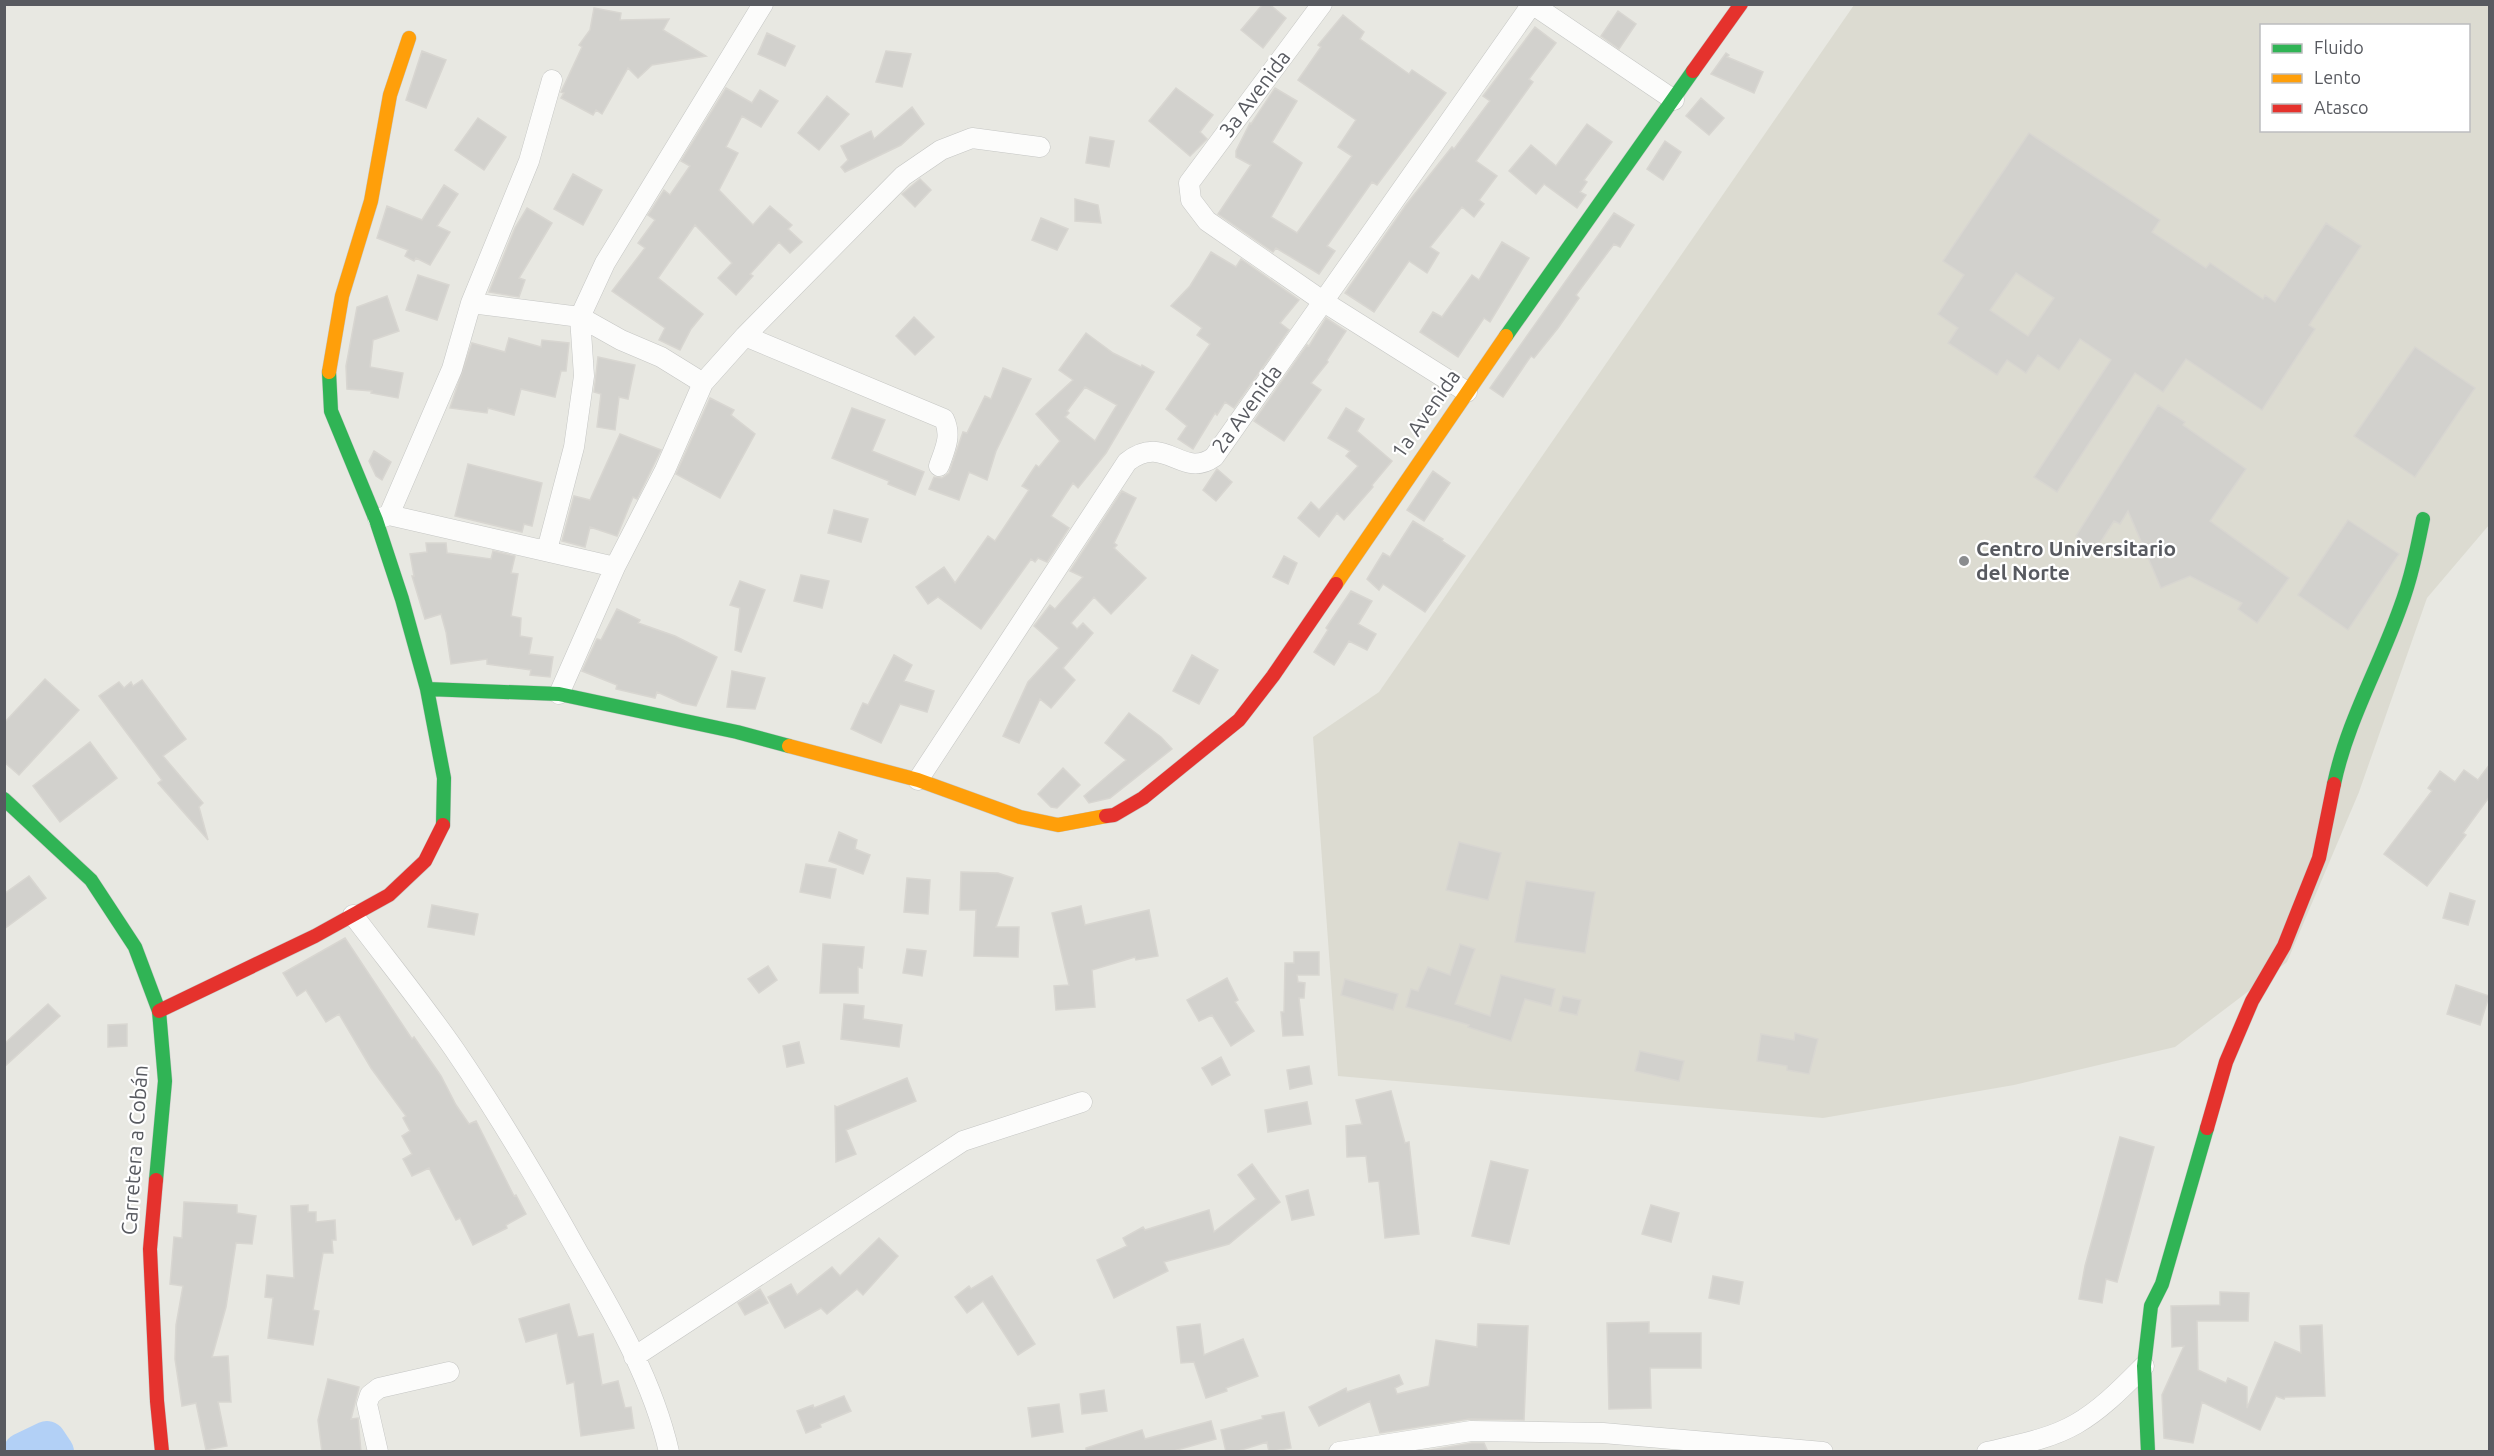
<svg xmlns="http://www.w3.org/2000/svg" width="2494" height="1456" viewBox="0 0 2494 1456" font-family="Ubuntu,sans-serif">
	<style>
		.education { fill: #dcdbd1; fill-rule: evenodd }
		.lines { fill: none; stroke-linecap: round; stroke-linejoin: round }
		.river { stroke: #b2d0f6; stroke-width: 38 }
		.building { fill: #d2d1cd; stroke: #d8d6d1; stroke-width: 1.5; fill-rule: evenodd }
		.street-casing { stroke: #c5c6c4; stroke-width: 21 }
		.fast-casing { stroke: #c5c7c5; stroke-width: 15 }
		.slow-casing { stroke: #c5c7c5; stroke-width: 15 }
		.jam-casing { stroke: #c5c7c5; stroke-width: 15 }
		.street { stroke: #fcfcfb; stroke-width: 20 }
		.fast { stroke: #30b455; stroke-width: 14 }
		.slow { stroke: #ff9f0a; stroke-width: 14 }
		.jam { stroke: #e5322d; stroke-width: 14 }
		.poi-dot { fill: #8a8c8e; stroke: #fff; stroke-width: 2 }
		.labels { text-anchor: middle; stroke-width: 4.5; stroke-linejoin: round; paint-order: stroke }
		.street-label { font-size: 21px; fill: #585a60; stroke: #fff }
		.poi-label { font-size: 21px; font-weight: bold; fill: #585a60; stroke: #fff; text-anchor: start }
	</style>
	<rect width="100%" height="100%" fill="#e8e8e2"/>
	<path class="education" d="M1854 5H2489V525L2427 598 2359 792 2287 962 2175 1047 2014 1085 1823 1118 1338 1076 1313 737 1379 692ZM2262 26H2468V130H2262Z"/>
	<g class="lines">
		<path class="river" d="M22 1452 47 1440 55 1452"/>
	</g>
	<path class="building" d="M1263 4H1269L1286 18 1263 48 1241 30Z
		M594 8 621 13 620 20 669 19 663 30 706 56 652 65 638 78 628 68 602 114 596 110 593 115 561 98 564 93 561 92 582 47 579 45 590 30Z
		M1618 11 1636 24 1619 49 1601 36Z
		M1343 15 1364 32 1360 39 1409 74 1412 70 1446 93 1377 185 1372 182 1327 246 1335 251 1319 274 1276 248 1273 252 1218 214 1251 165 1236 157V151L1250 123 1251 124 1275 88 1297 101 1272 142 1302 163 1271 217 1297 233 1352 156 1338 147 1356 120 1298 80 1321 47 1318 45Z
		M1535 27 1556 43 1529 79 1533 82 1476 161 1497 176 1479 200 1484 204 1474 217 1462 207 1430 247 1439 253 1427 273 1409 261 1374 312 1345 293 1406 205 1452 147 1454 149 1490 101 1483 96Z
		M767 33 795 46 785 66 758 54Z
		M422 51 446 60 426 108 406 100Z
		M886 51 911 54 902 87 876 82Z
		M1726 53 1729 55 1727 57 1763 72 1754 93 1711 74Z
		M726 88 752 103 760 90 778 101 761 127 742 116 726 147 738 153 719 190 753 225 770 206 792 225 788 229 802 242 790 253 779 242 750 274 753 276 736 295 718 278 732 263 695 225 658 278 703 314 691 329 680 350 659 340 665 328 612 291 645 248 638 243 655 220 648 215 664 190 670 195 690 166 681 161Z
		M1176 88 1213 115 1200 132 1207 139 1190 156 1149 121Z
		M827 96 849 114 819 150 798 133Z
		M1701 98 1724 118 1709 135 1686 116Z
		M912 107 924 124 901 145 845 172 841 167 848 160 841 146 871 131 874 139Z
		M478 118 506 137 484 170 455 150Z
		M1587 124 1612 142 1584 180 1587 182 1580 192 1586 195 1577 208 1544 184 1536 194 1509 171 1531 145 1556 166Z
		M2029 133 2160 220 2152 232 2206 268 2210 263 2263 299 2265 295 2275 302 2326 223 2361 246 2309 325 2315 329 2262 410 2186 359 2163 392 2135 373 2057 492 2034 477 2111 360 2080 339 2059 370 2038 355 2026 373 2007 360 1997 375 1948 343 1958 328 1938 314 1964 275 1943 261ZM2016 273 2054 298 2028 336 1990 310Z
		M1090 137 1114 141 1109 167 1086 163Z
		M1665 141 1681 152 1663 180 1647 169Z
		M573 174 602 190 583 225 554 209Z
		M920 179 931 190 915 207 902 194Z
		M444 185 458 194 437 226 450 232 430 265 416 258 414 261 405 256 408 250 377 238 387 206 422 220Z
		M1075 199 1098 205 1101 223 1075 221Z
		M527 208 552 223 519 278 525 280 519 297 489 292 515 228Z
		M1614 213 1634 225 1620 247 1614 244 1576 295 1579 298 1558 328 1534 358 1531 356 1503 397 1490 388Z
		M1041 218 1068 229 1057 250 1032 240Z
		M1502 242 1529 258 1490 322 1484 318 1458 357 1420 332 1433 312 1442 317 1472 275 1479 280Z
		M1211 252 1236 267 1241 259 1299 300 1280 323 1289 330 1234 408 1225 402 1217 415 1215 413 1193 449 1178 439 1187 426 1166 409 1210 344 1197 335 1202 328 1171 306 1190 286Z
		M418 275 449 285 437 320 406 310Z
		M387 296 399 331 373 340 370 367 403 373 398 398 371 393 372 391 347 389 346 366 357 307Z
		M914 317 934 337 915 355 896 336Z
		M1326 318 1346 331 1327 360 1328 362 1311 383 1321 390 1284 441 1254 421 1307 345 1309 346Z
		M1086 333 1113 353 1141 367 1142 365 1154 372 1106 453 1078 488 1073 483 1051 516 1069 528 1047 562 1038 558 1035 562 1031 559 981 629 938 597 928 604 916 587 944 567 955 583 988 536 995 541 1029 490 1022 486 1036 465 1039 467 1060 441 1036 414 1073 380 1059 370ZM1085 387 1117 405 1095 441 1065 417 1069 413 1067 411Z
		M509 338 541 347 542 340 569 343 566 371H561L555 397 521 389 514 415 488 408 487 413 450 408 472 343 505 352Z
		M2415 347 2475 388 2415 477 2354 436Z
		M598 357 635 365 628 399 619 397 615 430 597 427 601 394 594 392Z
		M1003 368 1031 379 996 451 987 480 969 472 959 500 929 489 934 477 942 478 949 473 963 432 967 433 985 396 991 399Z
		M710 398 734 410 731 415 755 434 720 498 676 474Z
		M2158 405 2185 422 2183 425 2246 469 2210 521 2289 578 2257 623 2238 609 2242 603 2190 576 2161 588 2128 511 2120 524 2114 521 2096 549 2076 536Z
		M852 408 885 420 872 451 924 472 915 495 888 484 889 481 832 458Z
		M1346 408 1364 419 1357 431 1392 461 1372 485 1373 487 1344 520 1337 513 1319 537 1298 518 1311 502 1319 510 1358 466 1346 456 1350 451 1328 438Z
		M620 434 661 450 637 499 633 497 617 536 590 527 585 547 562 541 574 496 590 500Z
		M374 451 391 462 382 480 376 476 369 461Z
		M468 464 542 483 532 526 524 524 522 532 455 516Z
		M1217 469 1232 482 1216 501 1203 490Z
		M1433 471 1450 483 1424 521 1407 510Z
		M1122 491 1136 498 1114 543 1117 545 1114 548 1146 578 1111 614 1094 597 1071 623 1077 629 1083 623 1093 633 1063 668 1075 680 1051 708 1040 699 1019 743 1003 736 1028 682 1059 648 1034 626 1050 605 1055 609 1083 577 1070 571Z
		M834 510 868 519 861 542 828 533Z
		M2348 520 2399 554 2348 630 2298 595Z
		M1413 521 1443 539 1442 541 1465 556 1425 612 1383 584 1379 590 1367 579 1383 553 1390 557Z
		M426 543H446L447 553 491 559 493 551 515 556 511 573 518 574 511 616 521 618 520 636 532 638 529 654 553 657 550 677 530 675 531 670 487 664V659L451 664 446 632 441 614 425 619 412 576H414L410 554 427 552Z
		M1284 556 1297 563 1288 584 1273 577Z
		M801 575 829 581 822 608 794 601Z
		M740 581 765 590 741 652 735 650 740 608 730 605Z
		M1351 591 1372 601 1358 624 1376 634 1367 650 1349 641 1334 665 1314 652 1328 630 1326 628Z
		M617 609 640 620 638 623 675 636 717 657 696 706 682 703 657 692 655 698 616 689 617 685 582 671 597 639 601 640Z
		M894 655 912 665 904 681 934 691 927 712 900 704 881 743 851 729 863 703 868 705Z
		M1192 655 1218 670 1199 704 1173 691Z
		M732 671 765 678 755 709 727 707Z
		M45 679 79 710 19 775 4 762V723Z
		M142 680 186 739 163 756 203 803 199 807 208 840 158 783 162 780 99 696 119 682 124 688 131 682 133 686Z
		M1129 713 1161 737 1172 749 1110 798 1089 803 1084 796 1126 760 1105 743Z
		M90 742 117 778 60 822 33 786Z
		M2490 764V796L2463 833 2466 835 2427 886 2384 854 2432 791 2428 788 2440 771 2455 782 2464 770 2478 780Z
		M1063 768 1080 785 1057 808 1051 807 1038 794Z
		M839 832 857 840 855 849 870 855 863 874 829 861Z
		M1459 842 1501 853 1488 900 1446 890Z
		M806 864 836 869 830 898 800 892Z
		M961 872 998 873 1013 878 996 927H1019L1018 957 974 956 976 910H960Z
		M29 876 46 898 4 929V894Z
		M907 878 930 880 928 914 904 912Z
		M1526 881 1595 892 1585 953 1515 942Z
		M2450 893 2475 901 2468 925 2443 918Z
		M432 905 478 914 474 935 428 927Z
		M1081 906 1085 925 1149 910 1158 956 1136 960 1135 957 1092 970 1095 1007 1056 1010 1054 986 1069 985 1052 913Z
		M345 938 412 1039 414 1037 441 1076 456 1105 469 1124 476 1121 514 1196 516 1195 526 1214 506 1225 507 1228 473 1245 460 1218 456 1220 429 1168 412 1176 403 1159 412 1154 402 1136 410 1131 403 1118 406 1116 371 1068 339 1014 326 1022 306 990 297 996 283 973Z
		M823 944 864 947 862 968 858 967V993H820Z
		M1460 944 1475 949 1455 1004 1490 1016 1501 975 1555 989 1551 1006 1525 999 1511 1041 1468 1027 1469 1025 1406 1007 1411 989 1418 991 1428 967 1450 975Z
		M907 949 926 951 922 976 903 973Z
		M1294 952H1319V975H1297L1298 982 1305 983 1304 998H1299L1303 1035 1283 1036 1281 1012H1284L1285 963H1294Z
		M768 966 777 980 759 993 748 979Z
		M1227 978 1238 1000 1235 1002 1254 1031 1231 1046 1212 1015 1199 1021 1187 1000Z
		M1345 979 1398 994 1393 1010 1341 995Z
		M2456 985 2489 996 2480 1025 2447 1014Z
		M1563 996 1581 1000 1577 1015 1559 1011Z
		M48 1004 60 1016 4 1067V1044Z
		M844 1004 864 1006 863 1019 902 1025 899 1047 841 1039Z
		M127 1024V1046L108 1047V1025Z
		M1795 1033 1818 1039 1809 1074 1787 1070V1066L1757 1061 1761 1034 1794 1040Z
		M799 1042 804 1063 787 1067 783 1046Z
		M1640 1051 1684 1061 1679 1081 1635 1071Z
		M1221 1057 1230 1075 1212 1085 1202 1068Z
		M1309 1066 1312 1084 1290 1089 1287 1070Z
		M907 1078 916 1101 846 1130 856 1154 836 1162 835 1106 837 1107Z
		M1391 1091 1405 1143 1409 1142 1419 1234 1385 1238 1379 1181 1369 1182 1366 1156 1347 1157 1346 1126 1362 1124 1356 1100Z
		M1307 1102 1311 1124 1268 1132 1265 1110Z
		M2120 1137 2154 1147 2117 1282 2106 1279 2102 1303 2079 1299 2085 1266Z
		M1491 1161 1528 1170 1509 1244 1472 1236Z
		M1252 1164 1280 1202 1229 1244 1164 1262 1168 1271 1114 1298 1097 1260 1127 1246 1123 1238 1143 1227 1145 1230 1209 1210 1214 1232 1256 1199 1238 1175Z
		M1308 1190 1314 1215 1292 1220 1286 1196Z
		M184 1202 237 1205V1213L256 1216 252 1244 236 1243 226 1307 212 1357 228 1356 231 1402H218L227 1446 206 1450 196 1403 182 1406 175 1359 176 1325 183 1286 170 1284 174 1237 182 1238Z
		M308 1205V1212H316V1222L335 1220 336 1240H332L333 1253H323L313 1310 319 1311 313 1345 268 1338 273 1298 265 1297 267 1275 294 1278 291 1206Z
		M1651 1205 1679 1213 1671 1242 1642 1234Z
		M879 1238 898 1256 863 1295 857 1289 827 1314 821 1308 785 1328 768 1297 791 1284 797 1295 832 1267 840 1276Z
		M992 1276 1035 1344 1018 1355 983 1301 967 1313 955 1297 969 1286 971 1289Z
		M1713 1276 1743 1282 1739 1304 1709 1298Z
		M760 1289 768 1303 745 1315 738 1303Z
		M2220 1292 2249 1293 2248 1321H2197L2198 1370 2226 1383 2228 1378 2247 1387V1408L2275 1342 2301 1353 2300 1326 2322 1325 2325 1396 2285 1397 2284 1399 2276 1396 2260 1430 2202 1402 2193 1443 2164 1438 2162 1395 2184 1346 2172 1347 2171 1306 2220 1305Z
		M569 1304 578 1337 593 1334 602 1385 618 1381 625 1408 631 1407 634 1428 581 1436 574 1382 567 1384 557 1333 526 1342 519 1319Z
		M1649 1322V1333H1701V1368H1650L1651 1408 1609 1409 1607 1323Z
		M1200 1324 1204 1355 1243 1339 1258 1376 1226 1388 1227 1391 1206 1398 1194 1362 1181 1363 1177 1327Z
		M1478 1324 1528 1326 1524 1420 1469 1419 1380 1433 1370 1401 1319 1426 1309 1407 1346 1388 1347 1392 1399 1375 1403 1384 1395 1388 1397 1394 1429 1386 1436 1340 1477 1347Z
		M328 1379 359 1387 351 1419 358 1418 361 1452H322L318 1420Z
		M1104 1390 1107 1411 1082 1414 1080 1394Z
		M844 1396 851 1411 820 1424 821 1427 806 1433 797 1411 813 1405 814 1408Z
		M1059 1404 1063 1432 1032 1437 1028 1408Z
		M1284 1412 1291 1448 1269 1452 1267 1442 1235 1452H1226L1221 1430 1263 1419 1262 1416Z
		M1211 1421 1216 1439 1170 1452H1086V1448L1142 1430 1145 1439Z
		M1472 1443H1484L1488 1452H1419Z"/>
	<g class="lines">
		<g class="street-casing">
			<path id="street" d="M1322 4 1189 183 1191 200 1207 221 1324 302 1467 392
				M471 303 580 317 621 340 661 357 703 383
				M745 336 944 419C952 436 945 449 939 466
				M389 515 452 369 471 303 529 161 552 80
				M378 519 389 515 615 567
				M547 550 574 447 584 376 580 317 605 263 763 4
				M559 694 615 567 665 470 703 383 745 336 903 176 941 150 972 138 1040 147
				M918 780 1127 462C1165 432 1182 480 1214 457L1532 4 1674 100
				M353 915C387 960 422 1003 454 1049 499 1115 540 1184 579 1254 615 1316 653 1381 669 1452
				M634 1357 963 1141 1082 1102
				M378 1452 367 1404 370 1395 379 1388 449 1372
				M1339 1452 1471 1431 1603 1433 1823 1452
				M1987 1452C2017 1445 2050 1439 2076 1424 2102 1409 2123 1387 2144 1366"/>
		</g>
		<g class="fast-casing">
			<path id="fast" d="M1506 336 1693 71
				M329 372 331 411 376 520 402 599 427 689 444 778 443 825
				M427 689 559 694 737 732 789 746
				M2334 784C2347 722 2379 667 2400 608 2411 579 2417 549 2423 519
				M4 799 91 880 135 947 159 1011 165 1081 156 1180
				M2148 1452 2144 1366 2151 1306 2162 1284 2207 1128"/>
		</g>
		<g class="slow-casing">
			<path id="slow" d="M329 372 342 296 371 201 390 95 409 38
				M1336 584 1506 336
				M789 746 918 780 1020 817 1058 825 1106 816"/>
		</g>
		<g class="jam-casing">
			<path id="jam" d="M1693 71 1741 4
				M1106 816 1114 815 1143 798 1239 720 1273 676 1336 584
				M159 1011 315 936 389 895 425 861 443 825
				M2207 1128 2226 1062 2252 1001 2284 946 2319 858 2334 784
				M156 1180 150 1249 157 1401 162 1452"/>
		</g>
		<use href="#street" class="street"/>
		<use href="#fast" class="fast"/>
		<use href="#slow" class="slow"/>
		<use href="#jam" class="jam"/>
	</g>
	<circle class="poi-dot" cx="1964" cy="561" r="6"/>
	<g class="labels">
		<g class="street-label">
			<text transform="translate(1255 94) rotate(-53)" y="7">3a Avenida</text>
			<text transform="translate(1247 409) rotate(-54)" y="7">2a Avenida</text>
			<text transform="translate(1426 414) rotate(-55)" y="7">1a Avenida</text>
			<text transform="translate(135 1150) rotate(-86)" y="7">Carretera a Cobán</text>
		</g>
		<g class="poi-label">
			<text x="1976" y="556">Centro Universitario<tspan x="1976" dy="24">del Norte</tspan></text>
		</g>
	</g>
	<rect width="2494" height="1456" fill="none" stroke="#585a60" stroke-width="12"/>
	<rect x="2260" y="24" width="210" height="108" fill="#ffffff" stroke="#bcbdbf" stroke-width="1.5"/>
	<rect x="2272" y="44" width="30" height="9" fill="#30b455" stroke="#bcbdbf" stroke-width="1.5"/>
	<text x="2314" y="54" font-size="18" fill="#585a60">Fluido</text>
	<rect x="2272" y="74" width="30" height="9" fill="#ff9f0a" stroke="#bcbdbf" stroke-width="1.5"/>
	<text x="2314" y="84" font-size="18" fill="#585a60">Lento</text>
	<rect x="2272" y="104" width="30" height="9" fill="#e5322d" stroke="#bcbdbf" stroke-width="1.5"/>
	<text x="2314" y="114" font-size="18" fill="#585a60">Atasco</text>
</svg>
